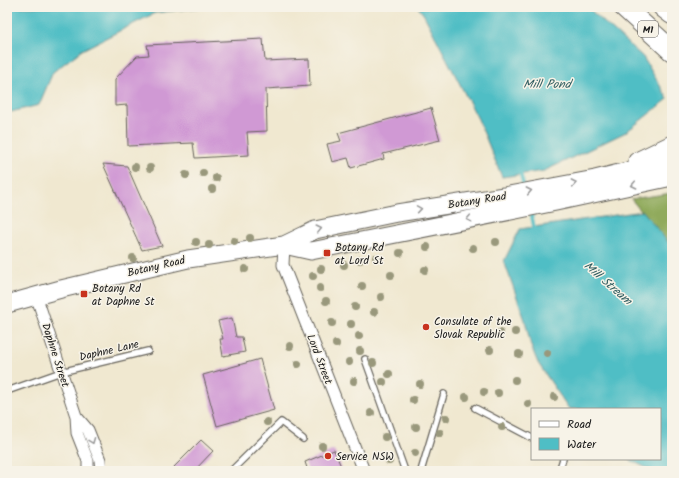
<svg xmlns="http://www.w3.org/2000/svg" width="679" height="478" viewBox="0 0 679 478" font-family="Kalam,sans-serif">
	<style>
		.forest { fill: #90aa5c; stroke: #56633c }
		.water { fill: #4fbec5; stroke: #366d70 }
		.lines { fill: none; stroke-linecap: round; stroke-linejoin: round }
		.stream { stroke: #4fbec5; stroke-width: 3.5 }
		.building { fill: #d099d4 }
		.lane-casing { stroke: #66635b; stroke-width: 8 }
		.street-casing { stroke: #66635b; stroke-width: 13 }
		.primary-casing { stroke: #66635b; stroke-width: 19 }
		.highway-casing { stroke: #66635b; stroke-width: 22 }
		.lane { stroke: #fff; stroke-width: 5.5 }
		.street { stroke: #fff; stroke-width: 11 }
		.primary { stroke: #fff; stroke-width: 17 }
		.highway { stroke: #fff; stroke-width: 20 }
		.tree { fill: #99987c }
		.oneway { stroke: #999 }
		.poi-dot { fill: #c8321e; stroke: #f7f3e8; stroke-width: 1.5 }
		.labels { text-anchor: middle; stroke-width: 3; stroke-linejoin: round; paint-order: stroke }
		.shield { fill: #f7f3e8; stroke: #5e5c59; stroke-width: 1 }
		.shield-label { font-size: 10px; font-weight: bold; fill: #1c1c1c }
		.street-label { font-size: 11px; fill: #1c1c1c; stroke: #f7f3e8 }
		.poi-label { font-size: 11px; fill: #1c1c1c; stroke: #f7f3e8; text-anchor: start }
		.water-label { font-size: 12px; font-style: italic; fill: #305d60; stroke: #f7f3e8 }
	</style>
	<rect width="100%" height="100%" fill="#f7f3e8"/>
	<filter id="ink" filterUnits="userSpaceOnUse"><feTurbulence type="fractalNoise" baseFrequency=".025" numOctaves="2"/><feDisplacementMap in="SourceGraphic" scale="8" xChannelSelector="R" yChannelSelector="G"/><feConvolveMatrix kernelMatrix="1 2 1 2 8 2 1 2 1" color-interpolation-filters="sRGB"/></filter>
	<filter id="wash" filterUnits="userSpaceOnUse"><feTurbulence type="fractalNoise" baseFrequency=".012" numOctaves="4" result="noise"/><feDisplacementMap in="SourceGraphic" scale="16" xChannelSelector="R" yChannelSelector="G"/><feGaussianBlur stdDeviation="0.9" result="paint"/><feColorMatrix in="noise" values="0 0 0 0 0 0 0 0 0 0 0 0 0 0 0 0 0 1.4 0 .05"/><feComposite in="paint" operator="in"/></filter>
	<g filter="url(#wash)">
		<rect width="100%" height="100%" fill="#f0e8d0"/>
		<path class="forest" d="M672 193V249L631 199Z"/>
		<path class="water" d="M7 7H206L155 13 82 50 53 72 39 105 7 113Z
			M418 7H587L643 57 668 99 626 132 544 171 502 177 478 119 424 15Z
			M643 211 672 247V471H653L628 459H660V409H569L538 363 531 346 525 320 504 261 520 229Z"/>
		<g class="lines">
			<path class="stream" d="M520 172 524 187
				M531 212 534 227 537 230"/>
		</g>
		<g id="blocks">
			<path class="building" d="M263 39 265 61 309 59 310 86 266 89 267 131 247 132 249 155 195 158 193 143 128 146 127 105 115 106V79L137 56 149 55 147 45Z
				M431 108 440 140 383 154 384 159 351 168 348 158 332 162 327 144 341 141 338 133Z
				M103 164 127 166 162 246 142 250Z
				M232 318 236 337H242L245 352 223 356 220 339H223L218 321Z
				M260 359 274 410 217 426 203 375Z
				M201 440 213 451 194 471H177L174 467Z
				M334 450 343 471H308L305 462Z"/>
		</g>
	</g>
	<g filter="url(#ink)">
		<use href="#blocks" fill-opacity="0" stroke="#66635b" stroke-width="1"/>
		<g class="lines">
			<g class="lane-casing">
				<path id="lane" d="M365 359 405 471
					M7 391 61 372 148 351
					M475 408 532 438
					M231 471 281 422 303 439
					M421 471 444 394
					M559 471 563 459"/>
			</g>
			<g class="street-casing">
				<path id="street" d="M284 245 283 265 364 471
					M36 295 76 416 77 433 88 461V471
					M76 416 88 430 100 460 101 471"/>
			</g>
			<g class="primary-casing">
				<path id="primary" d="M637 161 672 144
					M284 245 315 230 397 213 504 196 595 179 672 160
					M7 304 61 289 188 259 284 245 311 251 556 202 672 177"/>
			</g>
			<g class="highway-casing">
				<path id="highway" d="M624 7 672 51
					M663 7 672 14"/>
			</g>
			<use href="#lane" class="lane"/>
			<use href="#street" class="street"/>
			<use href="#primary" class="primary"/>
			<use href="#highway" class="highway"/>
		</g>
		<g class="tree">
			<circle cx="135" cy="167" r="4"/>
			<circle cx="150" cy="168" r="4"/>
			<circle cx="203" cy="173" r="4"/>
			<circle cx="186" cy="175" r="4"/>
			<circle cx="216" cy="178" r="4"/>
			<circle cx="212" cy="189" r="4"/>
			<circle cx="250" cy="238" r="4"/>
			<circle cx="234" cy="241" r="4"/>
			<circle cx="196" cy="242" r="4"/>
			<circle cx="496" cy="242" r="4"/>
			<circle cx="209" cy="245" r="4"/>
			<circle cx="427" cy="247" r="4"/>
			<circle cx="473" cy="248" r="4"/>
			<circle cx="400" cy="253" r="4"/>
			<circle cx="133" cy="258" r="4"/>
			<circle cx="376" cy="258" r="4"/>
			<circle cx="360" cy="260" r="4"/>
			<circle cx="344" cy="265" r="4"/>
			<circle cx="245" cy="269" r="4"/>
			<circle cx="321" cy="269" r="4"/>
			<circle cx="425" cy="270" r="4"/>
			<circle cx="391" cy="275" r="4"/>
			<circle cx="313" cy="276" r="4"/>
			<circle cx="362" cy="286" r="4"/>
			<circle cx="320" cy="288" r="4"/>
			<circle cx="381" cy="297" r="4"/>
			<circle cx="326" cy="301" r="4"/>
			<circle cx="355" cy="307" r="4"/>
			<circle cx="374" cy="312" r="4"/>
			<circle cx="332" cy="323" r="4"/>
			<circle cx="351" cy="324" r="4"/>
			<circle cx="515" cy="332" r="4"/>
			<circle cx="500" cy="333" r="4"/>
			<circle cx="359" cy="336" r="4"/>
			<circle cx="336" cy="344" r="4"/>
			<circle cx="290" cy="346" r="4"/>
			<circle cx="490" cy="350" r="4"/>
			<circle cx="360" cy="351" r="4"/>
			<circle cx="547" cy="353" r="4"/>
			<circle cx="519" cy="354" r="4"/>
			<circle cx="349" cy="362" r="4"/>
			<circle cx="373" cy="363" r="4"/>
			<circle cx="298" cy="364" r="4"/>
			<circle cx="389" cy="374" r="4"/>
			<circle cx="515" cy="380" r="4"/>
			<circle cx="354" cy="381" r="4"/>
			<circle cx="383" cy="382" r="4"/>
			<circle cx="420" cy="384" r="4"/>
			<circle cx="484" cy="392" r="4"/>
			<circle cx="498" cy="393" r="4"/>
			<circle cx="466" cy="397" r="4"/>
			<circle cx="554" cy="397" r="4"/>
			<circle cx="413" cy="400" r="4"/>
			<circle cx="528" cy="404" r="4"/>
			<circle cx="371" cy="413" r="4"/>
			<circle cx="446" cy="418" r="4"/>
			<circle cx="267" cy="422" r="4"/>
			<circle cx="416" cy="427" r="4"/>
			<circle cx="502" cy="427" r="4"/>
			<circle cx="440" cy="433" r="4"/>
			<circle cx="385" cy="437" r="4"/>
			<circle cx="322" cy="446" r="4"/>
			<circle cx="415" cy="453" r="4"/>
			<circle cx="389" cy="461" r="4"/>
		</g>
		<defs><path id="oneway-chevron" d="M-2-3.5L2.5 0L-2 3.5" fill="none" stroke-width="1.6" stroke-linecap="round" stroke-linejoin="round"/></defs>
		<g class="oneway">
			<use href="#oneway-chevron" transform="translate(574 183) rotate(-11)"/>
			<use href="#oneway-chevron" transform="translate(634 185) rotate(168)"/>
			<use href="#oneway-chevron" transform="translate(529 191) rotate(-11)"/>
			<use href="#oneway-chevron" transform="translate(419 209) rotate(-9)"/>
			<use href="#oneway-chevron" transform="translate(469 219) rotate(169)"/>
			<use href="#oneway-chevron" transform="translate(319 229) rotate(-14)"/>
			<use href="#oneway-chevron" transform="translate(92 441) rotate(69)"/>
		</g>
	</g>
	<g class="poi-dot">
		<rect x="323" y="249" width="8" height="8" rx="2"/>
		<rect x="80" y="290" width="8" height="8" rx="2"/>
		<circle cx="426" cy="327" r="4"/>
		<circle cx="328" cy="456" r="4"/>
	</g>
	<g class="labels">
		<rect class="shield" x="638" y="21" width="20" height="16" rx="3"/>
		<g class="shield-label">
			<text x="648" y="33">M1</text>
		</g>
		<g class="street-label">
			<text transform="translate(477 200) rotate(-9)" y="4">Botany Road</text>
			<text transform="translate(156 266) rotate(-13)" y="4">Botany Road</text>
			<text transform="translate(109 350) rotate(-13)" y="4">Daphne Lane</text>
			<text transform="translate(56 355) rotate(72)" y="4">Daphne Street</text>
			<text transform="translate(320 359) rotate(69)" y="4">Lord Street</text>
		</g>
		<g class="poi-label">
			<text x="335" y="251">Botany Rd<tspan x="335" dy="13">at Lord St</tspan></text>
			<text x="92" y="292">Botany Rd<tspan x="92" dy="13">at Daphne St</tspan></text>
			<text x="434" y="325">Consulate of the<tspan x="434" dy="13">Slovak Republic</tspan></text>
			<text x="336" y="460">Service NSW</text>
		</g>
		<g class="water-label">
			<text x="547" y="88">Mill Pond</text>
			<text transform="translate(608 283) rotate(41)" y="4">Mill Stream</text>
		</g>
	</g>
	<rect width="679" height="478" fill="none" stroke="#f7f3e8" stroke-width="24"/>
	<rect x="531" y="408" width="130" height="52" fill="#f7f3e8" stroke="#9f9d96"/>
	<rect x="539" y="421" width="20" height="6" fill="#ffffff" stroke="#9f9d96"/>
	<text x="567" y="428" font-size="12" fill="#1c1c1c">Road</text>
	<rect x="539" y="438" width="20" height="12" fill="#4fbec5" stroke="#9f9d96"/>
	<text x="567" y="448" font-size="12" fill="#1c1c1c">Water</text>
</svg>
